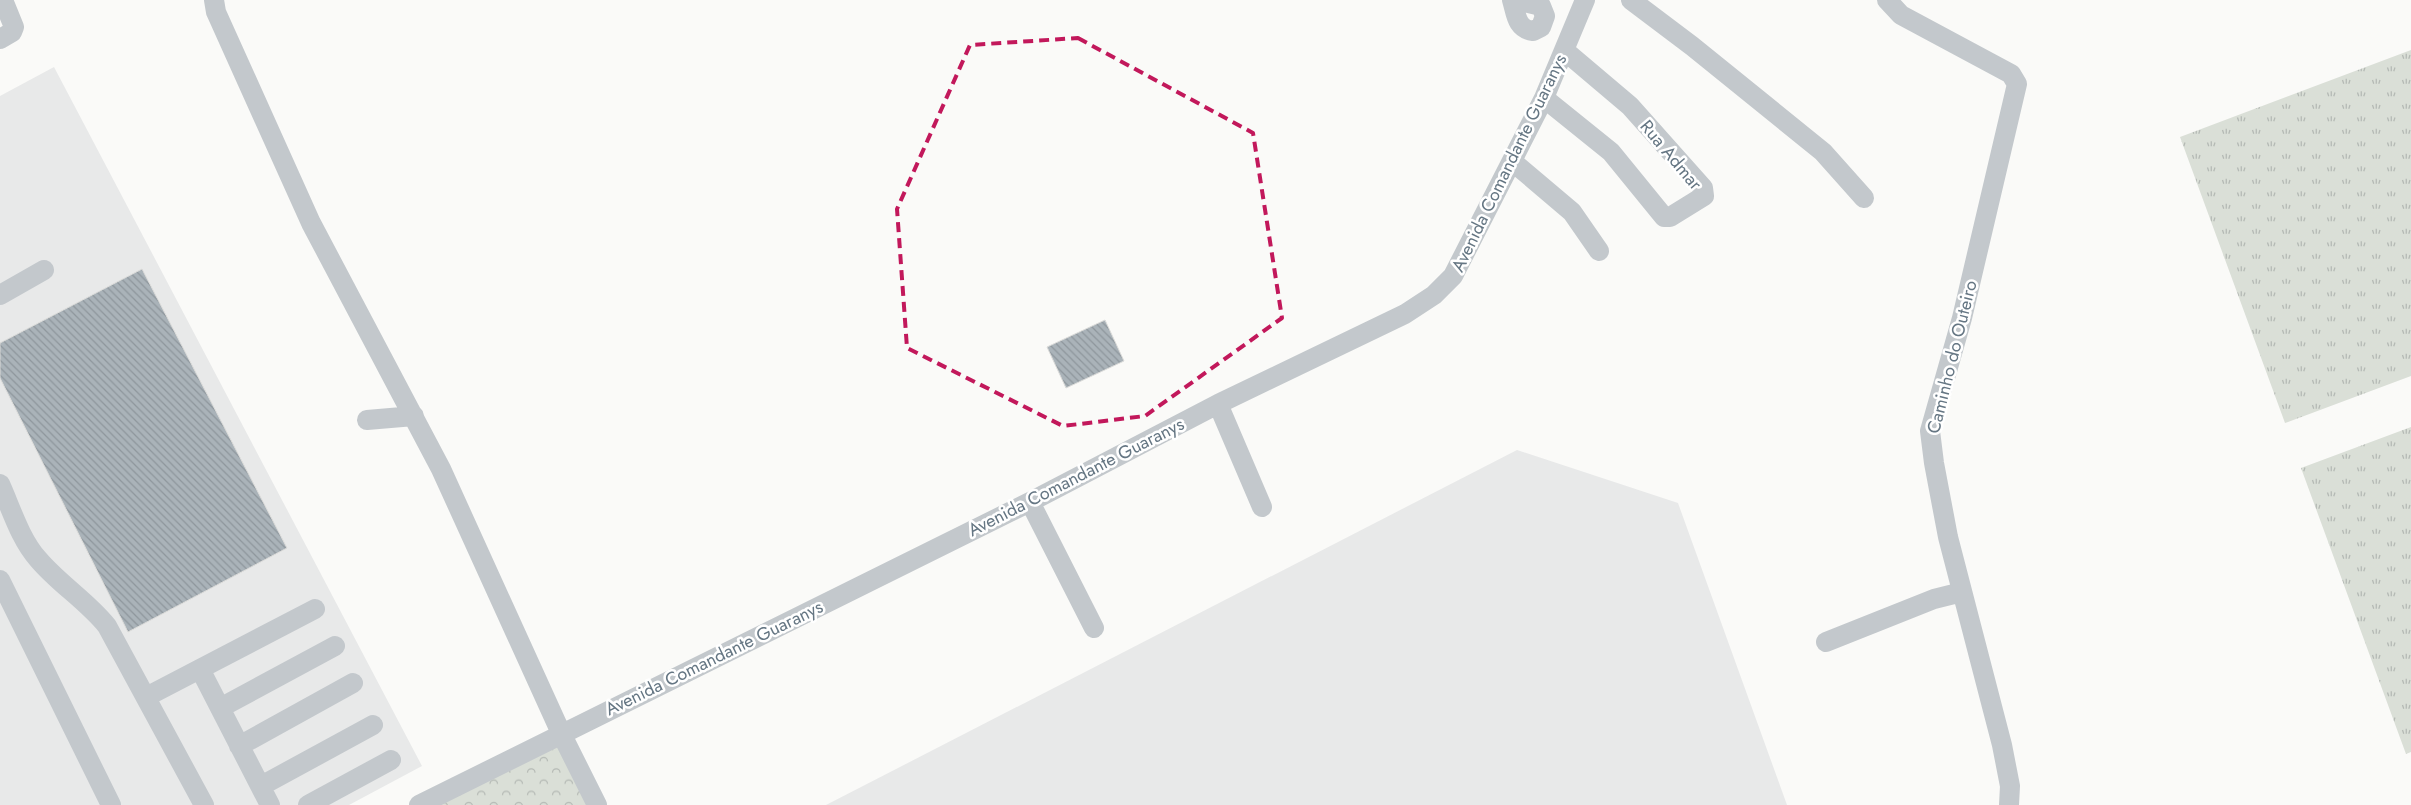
<svg xmlns="http://www.w3.org/2000/svg" width="2411" height="805" viewBox="0 0 2411 805" font-family="Jost,sans-serif">
	<style>
		.built { fill: #e8e9e9 }
		.grass { fill: url(#grass-tufts) }
		.park { fill: url(#park-crowns) }
		.building { fill: url(#building-back-hatch); stroke: #dcdcda }
		.lines { fill: none; stroke-linecap: round; stroke-linejoin: round }
		.minor { stroke: #c3c8cc; stroke-width: 20 }
		.marked { fill: none; stroke: #c2185b; stroke-width: 4; stroke-dasharray: 10 6; stroke-linejoin: round }
		.labels { text-anchor: middle; stroke-width: 5; stroke-linejoin: round; paint-order: stroke }
		.street-label { font-size: 18px; fill: #657683; stroke: #fff }
	</style>
	<defs>
		<pattern id="grass-tufts" width="24" height="20" patternUnits="userSpaceOnUse" patternTransform="scale(1.25)"><rect width="24" height="20" fill="#dadfd7"/><path d="M3 7l-1-3M5 7V3M7 7l1-3M15 17l-1-3M17 17v-4M19 17l1-3" fill="none" stroke="#b4b9b4"/></pattern>
		<pattern id="park-crowns" width="20" height="18" patternUnits="userSpaceOnUse" patternTransform="scale(1.25)"><rect width="20" height="18" fill="#dadfd7"/><path d="M2 6a3 3 0 1 1 6 0M12 15a3 3 0 1 1 6 0" fill="none" stroke="#b4b9b4"/></pattern>
		<pattern id="building-back-hatch" width="6" height="6" patternUnits="userSpaceOnUse" patternTransform="scale(1.25)"><rect width="6" height="6" fill="#aab3b9"/><path d="M-1 5l2 2M0 0l6 6M5-1l2 2" fill="none" stroke="#8e969c"/></pattern>
	</defs>
	<rect width="100%" height="100%" fill="#fafaf8"/>
	<path class="built" d="M54 67 422 766 349 805H0V96Z
		M1517 450 1678 503 1787 805H826Z"/>
	<path class="grass" d="M2411 50V376L2285 423 2180 137Z
		M2411 427V752L2406 754 2301 468Z"/>
	<path class="park" d="M560 735 595 805H428Z"/>
	<path class="building" d="M142 269 287 548 128 632 0 378V343Z
		M1105 320 1124 361 1066 388 1047 347Z"/>
	<g class="lines">
		<path class="minor" d="M214 0 216 12 311 223 441 469 561 733 597 805
			M1512 0C1516 13 1516 29 1533 31L1541 27 1545 16 1541 6 1516 0
			M1631 0 1692 46 1823 152 1864 198
			M1887 0 1901 15 2011 74 2017 84 1962 318 1930 431 1934 463 1948 537 2002 745 2010 786 2009 805
			M0 39 12 32 14 27 3 0
			M1544 98 1611 152 1664 217H1670L1704 196 1703 188 1630 106 1565 51
			M1513 162 1572 212 1599 251
			M0 295 44 270
			M1218 404 1262 507
			M367 420 414 416
			M0 484C11 508 20 539 38 559 59 584 87 601 107 626L204 805
			M1030 502 1094 628
			M0 580 111 805
			M1826 642 1934 599 1962 592
			M200 669 270 805
			M146 697 315 609
			M220 708 335 646
			M239 746 353 683
			M261 786 373 725
			M308 805 391 760
			M419 805 1030 502 1218 404 1405 314 1434 295 1453 276 1544 98 1585 0"/>
	</g>
	<path class="marked" d="M1078 38 1253 133 1282 318 1145 416 1063 426 907 348 897 209 970 45Z"/>
	<g class="labels">
		<g class="street-label">
			<text transform="translate(1671 155) rotate(50)" y="6">Rua Admar</text>
			<text transform="translate(1509 163) rotate(-64)" y="6">Avenida Comandante Guaranys</text>
			<text transform="translate(1952 357) rotate(-76)" y="6">Caminho do Outeiro</text>
			<text transform="translate(1076 477) rotate(-27)" y="6">Avenida Comandante Guaranys</text>
			<text transform="translate(714 658) rotate(-26)" y="6">Avenida Comandante Guaranys</text>
		</g>
	</g>
</svg>
